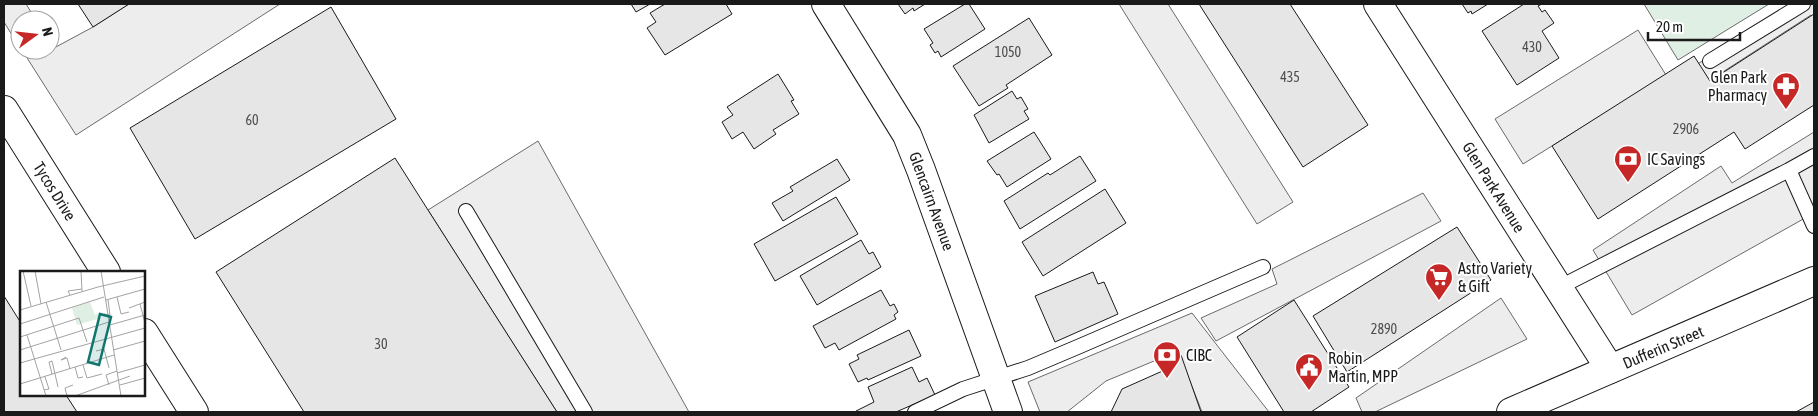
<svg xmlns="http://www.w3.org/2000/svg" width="1818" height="416" viewBox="0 0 1818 416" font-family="'Asap Condensed',sans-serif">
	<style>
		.green { fill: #e0efe3; stroke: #6a6a6a }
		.parking { fill: #ededed; stroke: #6a6a6a }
		.building { fill: #e6e6e6; stroke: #1a1a1a }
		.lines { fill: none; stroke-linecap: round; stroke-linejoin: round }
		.service-casing { stroke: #1a1a1a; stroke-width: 16 }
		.minor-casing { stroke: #1a1a1a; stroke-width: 30 }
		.tertiary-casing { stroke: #1a1a1a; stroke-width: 30 }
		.secondary-casing { stroke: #1a1a1a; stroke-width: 30 }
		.service { stroke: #fff; stroke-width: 14 }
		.minor { stroke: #fff; stroke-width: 28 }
		.tertiary { stroke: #fff; stroke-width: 28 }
		.secondary { stroke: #fff; stroke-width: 28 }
		.labels { text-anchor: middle; stroke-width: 4; stroke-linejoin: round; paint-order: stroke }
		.number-label { font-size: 14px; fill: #4d4d4d }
		.poi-label { font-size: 16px; fill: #1a1a1a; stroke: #fff; text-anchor: start }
		.street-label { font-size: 16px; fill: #1a1a1a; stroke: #fff }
		.inset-road { fill: none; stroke: #a3a3a3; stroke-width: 1 }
		.view { fill: #0f766e; fill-opacity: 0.15; stroke: #0f766e; stroke-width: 2.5 }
		.inset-edge { fill: none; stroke: #1a1a1a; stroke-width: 2.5 }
	</style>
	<rect width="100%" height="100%" fill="#fff"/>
	<path class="green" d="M1644 4H1769L1678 60Z"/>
	<path class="parking" d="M4 4H26L36 20H20V48L4 22Z
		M129 4H280L76 135 22 50H50V42L54 48 93 27Z
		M1119 4H1168L1293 202 1257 224Z
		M1791 4H1814V19L1811 15 1701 86 1690 69Z
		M1638 30 1666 75 1523 164 1495 119Z
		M1814 132V213L1632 315 1593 250 1721 166 1732 183Z
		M538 141 689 412H557L428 210Z
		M1423 193 1441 221 1216 341 1201 318 1277 284 1272 269Z
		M1501 298 1527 339 1375 412H1362L1356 398Z
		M1192 313 1269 412H1202L1178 351 1106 381 1067 412H1040L1028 382Z"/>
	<path class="building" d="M78 4H129L93 27Z
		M631 4H650L636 12Z
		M665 4H726L732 14 665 55 647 28 656 22 650 13Z
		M898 4H925L914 11 913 8 905 14Z
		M965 4H969L985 29 941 57 938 51 935 53 930 45 933 43 924 29Z
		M1199 4H1290L1368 125 1303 167Z
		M1462 4H1488L1472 14 1471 11 1468 13Z
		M1524 4H1542L1538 6 1542 12 1545 10 1554 23 1542 31 1559 58 1517 85 1482 31Z
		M331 7 396 119 195 239 130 128Z
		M1814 14V105L1745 149 1734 132 1598 219 1552 146 1694 56 1710 81Z
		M1029 18 1052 55 1006 85 1008 88 979 106 953 66Z
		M778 74 794 100 791 101 799 114 773 130 776 134 754 149 743 132 732 139 722 122 733 115 727 107Z
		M1012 91 1017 99 1021 97 1028 109 1024 111 1029 119 989 143 974 115Z
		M1034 132 1051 159 1007 187 999 174 997 175 987 161Z
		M1080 156 1096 181 1020 229 1004 201 1048 173 1050 175Z
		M395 158 428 210 557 412H304L216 272Z
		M837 159 850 180 783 221 772 203 793 191 790 187Z
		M1105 189 1126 223 1043 276 1022 242Z
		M836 197 858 234 775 281 754 244Z
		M1457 227 1491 280 1347 372 1313 316Z
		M861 240 869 254 873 252 881 267 817 305 800 276Z
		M1093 272 1098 284 1104 282 1118 314 1055 342 1035 296Z
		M881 290 890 306 894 304 898 312 894 315 896 319 839 350 835 343 825 348 813 326Z
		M4 296 21 323V395H66L77 412H4Z
		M1294 300 1349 387 1311 412H1284L1237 337Z
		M909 330 921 356 868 380 867 378 858 382 849 364 859 359 857 355Z
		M1181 355 1201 412H1109H1111L1122 389 1167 369 1170 362Z
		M912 367 919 382 927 378 935 395 896 412H856V411L874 402 868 387Z
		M1814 402V412H1796Z"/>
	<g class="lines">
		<g class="service-casing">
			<path id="service" d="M1710 61 1803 4
				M1814 156 1789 170 1814 226
				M466 211 585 412
				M1558 288 1789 170
				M915 412 963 389 1028 368 1080 346 1263 267"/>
		</g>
		<g class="minor-casing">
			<path id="minor" d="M1378 4 1610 369
				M4 110 106 272
				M144 333 194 412"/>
		</g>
		<g class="tertiary-casing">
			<path id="tertiary" d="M826 4 907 135 921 170 1008 412"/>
		</g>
		<g class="secondary-casing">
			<path id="secondary" d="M1511 412 1814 281"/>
		</g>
		<use href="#service" class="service"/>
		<use href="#minor" class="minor"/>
		<use href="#tertiary" class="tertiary"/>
		<use href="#secondary" class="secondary"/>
	</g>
	<defs>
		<g id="pharmacy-pin" transform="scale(1.4375)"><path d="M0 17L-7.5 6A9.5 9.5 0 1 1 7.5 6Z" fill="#c62828" stroke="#fff"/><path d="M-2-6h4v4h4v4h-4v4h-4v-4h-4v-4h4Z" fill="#fff"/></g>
		<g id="bank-pin" transform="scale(1.4375)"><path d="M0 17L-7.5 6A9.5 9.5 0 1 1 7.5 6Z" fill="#c62828" stroke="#fff"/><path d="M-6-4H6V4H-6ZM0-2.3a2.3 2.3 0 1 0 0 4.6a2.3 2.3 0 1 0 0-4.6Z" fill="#fff"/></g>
		<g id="supermarket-pin" transform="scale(1.4375)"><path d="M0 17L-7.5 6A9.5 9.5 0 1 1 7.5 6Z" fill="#c62828" stroke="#fff"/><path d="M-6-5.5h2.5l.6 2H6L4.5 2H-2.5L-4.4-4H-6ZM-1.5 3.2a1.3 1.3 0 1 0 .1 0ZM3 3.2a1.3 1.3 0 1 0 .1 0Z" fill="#fff"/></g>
		<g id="civic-pin" transform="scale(1.4375)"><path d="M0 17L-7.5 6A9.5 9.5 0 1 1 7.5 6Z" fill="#c62828" stroke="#fff"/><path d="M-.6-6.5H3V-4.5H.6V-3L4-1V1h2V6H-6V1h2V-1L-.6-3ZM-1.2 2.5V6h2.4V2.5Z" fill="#fff"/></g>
	</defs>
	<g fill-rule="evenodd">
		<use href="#pharmacy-pin" x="1786" y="86"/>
		<use href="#bank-pin" x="1628" y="159"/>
		<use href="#supermarket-pin" x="1439" y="277"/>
		<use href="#bank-pin" x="1167" y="355"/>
		<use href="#civic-pin" x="1309" y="367"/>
	</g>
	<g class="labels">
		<g class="number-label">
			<text x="1532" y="52">430</text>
			<text x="1008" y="57">1050</text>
			<text x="1290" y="82">435</text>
			<text x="252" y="125">60</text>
			<text x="1686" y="134">2906</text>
			<text x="1384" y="334">2890</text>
			<text x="381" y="349">30</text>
		</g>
		<g class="poi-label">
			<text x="1767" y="83" text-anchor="end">Glen Park<tspan x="1767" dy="18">Pharmacy</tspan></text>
			<text x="1647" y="165">IC Savings</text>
			<text x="1458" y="274">Astro Variety<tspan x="1458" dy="18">&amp; Gift</tspan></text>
			<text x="1186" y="361">CIBC</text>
			<text x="1328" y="364">Robin<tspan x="1328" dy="18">Martin, MPP</tspan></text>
		</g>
		<g class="street-label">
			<text transform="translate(1494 187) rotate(58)" y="6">Glen Park Avenue</text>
			<text transform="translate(55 191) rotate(58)" y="6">Tycos Drive</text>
			<text transform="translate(932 201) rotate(70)" y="6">Glencairn Avenue</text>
			<text transform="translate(1663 347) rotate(-23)" y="6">Dufferin Street</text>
		</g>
	</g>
	<g transform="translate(20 271)">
		<rect width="125" height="125" fill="#fff"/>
		<path d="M70 31 75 44 79 42 81 47 57 54 52 37Z" fill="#e0efe3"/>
		<path class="inset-road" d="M3 0 11 35M15 0 21 33M61 0 62 20M81 0 101 125M50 24 48 20 62 18M97 26 101 43 109 41M86 29 125 18M26 31 41 79M120 33 125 52M109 37 125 31M0 39 78 16 125 5M84 43 90 44 88 29M0 53 84 26M90 54 125 44M7 64 26 125M0 66 59 47 67 71M0 79 89 51M93 79 125 70M76 80 84 78 89 97M46 86 41 89 47 87 50 98M0 92 125 57M63 94 67 107 82 103M55 96 58 107 63 106M97 102 125 94M32 103 29 91 32 90 38 116M0 113 94 84M89 114 86 104 97 100M100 114 125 107M24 119 29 118 25 106M47 125 45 117 53 114M55 125 110 105"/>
		<path class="view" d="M80 43 91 46 79 94 68 91Z"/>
		<rect width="125" height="125" class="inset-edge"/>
	</g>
	<rect width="1818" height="416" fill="none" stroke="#1a1a1a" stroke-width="10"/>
	<g transform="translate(35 35) rotate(75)"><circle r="24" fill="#ffffff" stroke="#a3a3a3"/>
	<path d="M0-4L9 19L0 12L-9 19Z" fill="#c62828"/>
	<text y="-8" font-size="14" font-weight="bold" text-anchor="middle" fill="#1a1a1a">N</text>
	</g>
	<path d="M1648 32v8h92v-8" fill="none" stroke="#1a1a1a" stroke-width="2.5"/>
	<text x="1656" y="32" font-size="15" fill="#1a1a1a" stroke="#ffffff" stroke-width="4" paint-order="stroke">20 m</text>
</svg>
